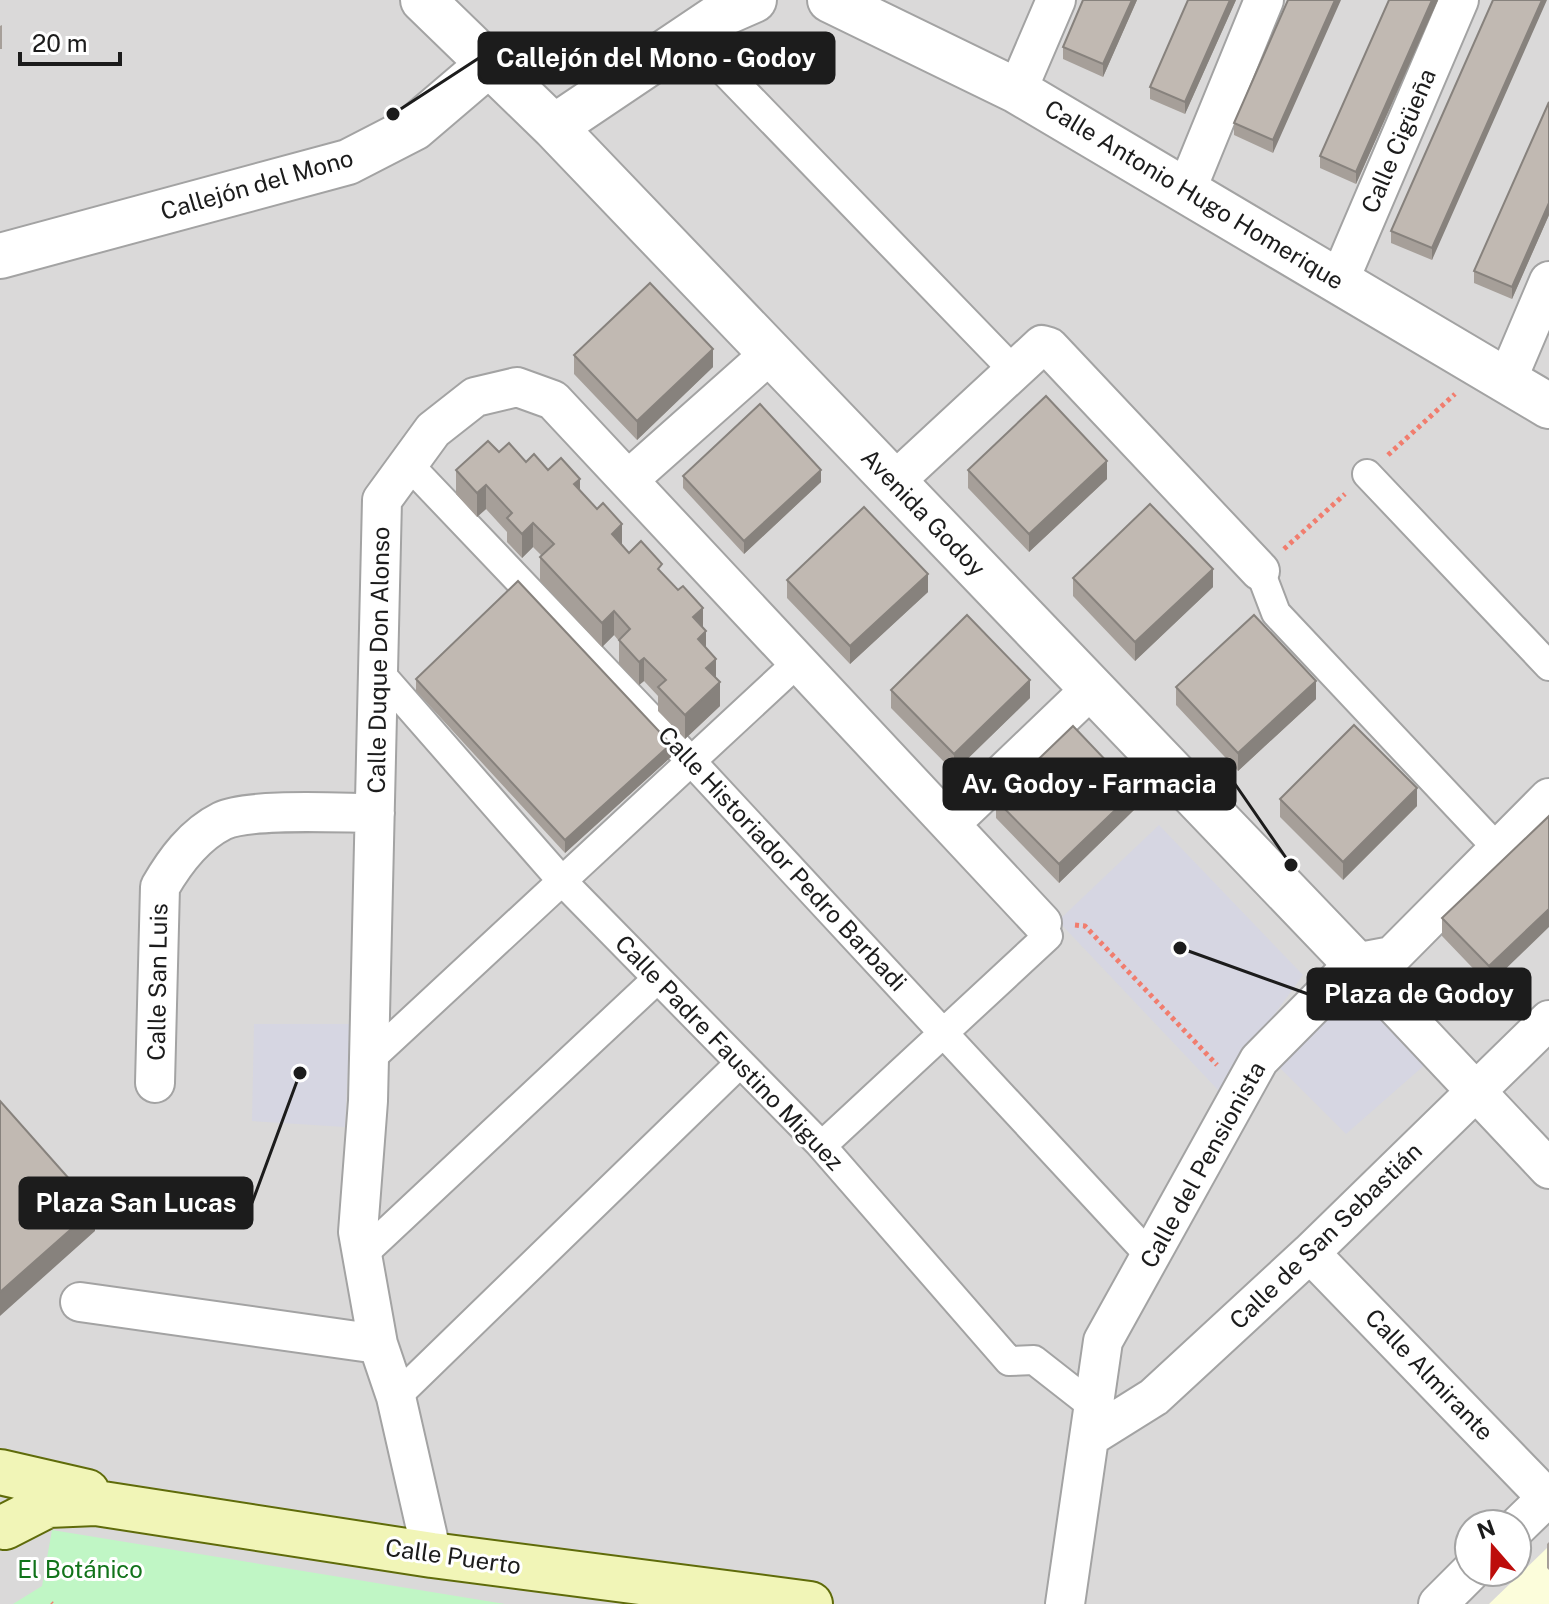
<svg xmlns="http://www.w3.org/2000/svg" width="1549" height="1604" viewBox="0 0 1549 1604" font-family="'Public Sans',sans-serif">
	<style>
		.residential { fill: #dad9d9; fill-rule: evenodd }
		.education { fill: #fcfddb }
		.park { fill: #c0f6c5 }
		.plaza { fill: #d6d6e2 }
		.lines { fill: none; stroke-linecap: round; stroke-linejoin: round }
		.pedestrian-casing { stroke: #a3a3a3; stroke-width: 32 }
		.minor-casing { stroke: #a3a3a3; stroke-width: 42 }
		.tertiary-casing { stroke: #a3a3a3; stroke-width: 48 }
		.secondary-casing { stroke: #5f6b0a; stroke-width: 48 }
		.path { stroke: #f17d6e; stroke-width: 5; stroke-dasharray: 4 4; stroke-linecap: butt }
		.pedestrian { stroke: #fff; stroke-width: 28 }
		.minor { stroke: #fff; stroke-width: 38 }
		.tertiary { stroke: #fff; stroke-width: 44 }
		.secondary { stroke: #f1f5b7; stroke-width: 44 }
		.wall { fill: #a69f99 }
		.shaded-wall { fill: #87827d }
		.building { fill: #c1b9b2; stroke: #87827d; stroke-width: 2 }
		.labels { text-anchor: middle; stroke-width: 6; stroke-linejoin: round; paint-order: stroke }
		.street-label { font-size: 24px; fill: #1c1c1c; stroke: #fff }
		.park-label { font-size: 24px; fill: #11731a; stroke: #fff }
		.leader { fill: none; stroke: #1c1c1c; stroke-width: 3 }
		.callout-dot { fill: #1c1c1c; stroke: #fff; stroke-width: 3 }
		.callout { fill: #1c1c1c; stroke: #1c1c1c; stroke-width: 3 }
		.callout-label { font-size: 26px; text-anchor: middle; font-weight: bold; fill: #fff }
	</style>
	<rect width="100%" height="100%" fill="#ede9e2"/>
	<path class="residential" d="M0 0H1549V1604H0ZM1469 1524H1517V1572H1469Z"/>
	<path class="education" d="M1549 1546V1604H1489Z"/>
	<path class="park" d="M52 1530 505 1604H13L42 1586Z"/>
	<path class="plaza" d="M1159 825 1303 975 1219 1091 1058 921Z
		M1356 989 1428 1062 1346 1134 1274 1062Z
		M254 1024H350L345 1127 252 1121Z"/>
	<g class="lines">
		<g class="pedestrian-casing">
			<path id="pedestrian" d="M690 36 1013 370
				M408 464 691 761 1152 1258
				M1367 474 1549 666
				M1260 571 1276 613 1498 849
				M378 671 562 881 819 1143 1009 1361 1034 1360 1094 1407
				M369 1060 798 662
				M819 1143 828 1140 1048 936 1042 923
				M362 1255 657 979
				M396 1397 739 1064"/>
		</g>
		<g class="minor-casing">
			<path id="minor" d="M1017 91 1056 0
				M1186 191 1264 0
				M1339 281 1459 0
				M1507 380 1549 281
				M628 480 771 353
				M894 482 1042 345 1049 347 1260 571
				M950 824 1092 688
				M1355 963 1549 1169
				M155 1083 160 887C175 861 194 835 222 821 249 808 340 813 375 813
				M1310 1253 1547 1498
				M80 1302 378 1344
				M1090 1437 1154 1397 1310 1253 1549 1020
				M1517 1527 1549 1496
				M432 1555 396 1397 378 1344 358 1232 368 1101 382 500 433 430 475 397 517 387 553 400 1042 923
				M1065 1604 1103 1341 1259 1060 1355 963 1392 956 1549 798
				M1438 1604 1470 1572"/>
		</g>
		<g class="tertiary-casing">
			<path id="tertiary" d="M423 0 554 127 1355 963
				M830 0 1017 91 1549 406
				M554 127 722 14 754 0
				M0 256 348 162 414 128 489 64"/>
		</g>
		<g class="secondary-casing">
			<path id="secondary" d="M0 1472 87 1492
				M5 1527 48 1505 96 1503 432 1555 810 1604"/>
		</g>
		<path class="path" d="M1388 455 1455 394
			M1284 549 1345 494
			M1075 925 1085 926 1217 1065
			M51 1603 52 1604"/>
		<use href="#pedestrian" class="pedestrian"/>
		<use href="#minor" class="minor"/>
		<use href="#tertiary" class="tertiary"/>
		<use href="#secondary" class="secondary"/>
	</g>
	<path class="wall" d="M1083 0H1137L1103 77 1063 59V47Z
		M1188 0H1236L1185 114 1150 99V87Z
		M1288 0 1273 153 1234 135V123Z
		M1389 0H1438L1356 184 1320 168V156Z
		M1493 0 1432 260 1391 243V231Z
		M2 25V49H0V26Z
		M1549 102V215L1512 299 1474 283V271Z
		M574 355 713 367 637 440 574 374Z
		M499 452 548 470 580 491 629 553 662 573 703 628 706 648 716 679 720 706 685 739 658 711V696L644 681 639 685 619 664V641L614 635 602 647 540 581V557L542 556 533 547 522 558 507 542V532L486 509 477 517 456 494V470Z
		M968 470 1107 479 1029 552 968 488Z
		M683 476 821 482 744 554 683 488Z
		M1073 578 1213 587 1135 661 1073 596Z
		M787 580 928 592 850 664 787 598Z
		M416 679 671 757 565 853 416 691Z
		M1176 687 1316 699 1238 771 1176 705Z
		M891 690 1030 698 954 772 891 708Z
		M1280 799 1417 806 1343 880 1280 817Z
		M996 800 1135 809 1059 883 996 818Z
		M1549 816 1489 985 1442 936V918Z
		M1549 1542V1570L1547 1568V1544Z"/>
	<path class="shaded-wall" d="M1132 0H1137L1103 77V64Z
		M1230 0H1236L1185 114V102Z
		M1335 0H1341L1273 153V140Z
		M1432 0H1438L1356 184V172Z
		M1542 0H1547L1432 260V248Z
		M1549 203V215L1512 299V287Z
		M713 349V367L637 440V421Z
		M1107 461V479L1029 552V534Z
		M821 470V482L744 554V541Z
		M580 479V503L574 484Z
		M486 485V509L477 517V493Z
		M533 523V547L522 558V534Z
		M622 524V548L612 534Z
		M1213 569V587L1135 661V642Z
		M928 574V592L850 664V646Z
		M703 608V631L693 617Z
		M614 611V635L602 647V623Z
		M706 631V655L698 639Z
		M644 658V681L639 685V662Z
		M716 659V682L706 668Z
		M1030 680V698L954 772V754Z
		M1316 681V699L1238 771V753Z
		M720 682V706L685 739V715Z
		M671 744V757L565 853V840Z
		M1417 788V806L1343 880V862Z
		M1135 791V809L1059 883V864Z
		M1549 909V927L1489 985V966Z
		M95 1208V1231L0 1316V1292Z"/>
	<path class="building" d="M1083 0H1132L1103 64 1063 47Z
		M1188 0H1230L1185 102 1150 87Z
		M1288 0H1335L1273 140 1234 123Z
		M1389 0H1432L1356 172 1320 156Z
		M1493 0H1542L1432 248 1391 231Z
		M1549 102V203L1512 287 1474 271Z
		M650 283 713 349 637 421 574 355Z
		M1046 396 1107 461 1029 534 968 470Z
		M760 404 821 470 744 541 683 476Z
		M488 441 499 452 509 443 526 462 534 454 548 470 561 458 580 479 574 484 597 509 603 503 622 524 612 534 629 553 641 541 662 564 658 569 678 590 683 586 703 608 693 617 706 631 698 639 716 659 706 668 720 682 685 715 658 687 666 680 644 658 639 662 619 640 630 629 614 611 602 623 540 557 554 544 533 523 522 534 507 518 512 513 486 485 477 493 456 470Z
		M1150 504 1213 569 1135 642 1073 578Z
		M864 507 928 574 850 646 787 580Z
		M518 581 671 744 565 840 416 679Z
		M967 615 1030 680 954 754 891 690Z
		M1254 615 1316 681 1238 753 1176 687Z
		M1354 725 1417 788 1343 862 1280 799Z
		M1073 726 1135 791 1059 864 996 800Z
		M1549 816V909L1489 966 1442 918Z
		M0 1101 95 1208 0 1292Z"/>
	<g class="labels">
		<g class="street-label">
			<text transform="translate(1399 141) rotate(-67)" y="8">Calle Cigüeña</text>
			<text transform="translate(257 185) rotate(-16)" y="8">Callejón del Mono</text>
			<text transform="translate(1194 195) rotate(31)" y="8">Calle Antonio Hugo Homerique</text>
			<text transform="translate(923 513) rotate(46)" y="8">Avenida Godoy</text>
			<text transform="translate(379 660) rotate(-89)" y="8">Calle Duque Don Alonso</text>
			<text transform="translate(782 859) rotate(47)" y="8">Calle Historiador Pedro Barbadi</text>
			<text transform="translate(158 982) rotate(-89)" y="8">Calle San Luis</text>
			<text transform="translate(729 1053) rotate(46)" y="8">Calle Padre Faustino Miguez</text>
			<text transform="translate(1203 1165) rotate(-61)" y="8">Calle del Pensionista</text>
			<text transform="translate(1326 1236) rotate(-44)" y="8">Calle de San Sebastián</text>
			<text transform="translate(1429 1375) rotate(46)" y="8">Calle Almirante</text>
			<text transform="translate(453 1557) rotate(8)" y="8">Calle Puerto</text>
		</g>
		<g class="park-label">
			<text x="80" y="1578">El Botánico</text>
		</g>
	</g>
	<path class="leader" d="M393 114L479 58M1291 865L1235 784M1180 948L1308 994M300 1073L252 1203"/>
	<g class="callout-dot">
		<circle cx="393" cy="114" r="8"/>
		<circle cx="1291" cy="865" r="8"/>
		<circle cx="1180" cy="948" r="8"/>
		<circle cx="300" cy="1073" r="8"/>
	</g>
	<g class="callout">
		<rect x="479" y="33" width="355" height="50" rx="8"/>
		<rect x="944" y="759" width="291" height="50" rx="8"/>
		<rect x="1308" y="969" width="222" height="50" rx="8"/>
		<rect x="20" y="1178" width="232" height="50" rx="8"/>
	</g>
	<g class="callout-label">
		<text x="656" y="67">Callejón del Mono - Godoy</text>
		<text x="1089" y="793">Av. Godoy - Farmacia</text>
		<text x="1419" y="1003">Plaza de Godoy</text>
		<text x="136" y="1212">Plaza San Lucas</text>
	</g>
	<g transform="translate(1493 1548) rotate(340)"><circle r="38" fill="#ffffff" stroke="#a4a4a4" stroke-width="2"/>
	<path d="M0-6L14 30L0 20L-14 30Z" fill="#bd0d0b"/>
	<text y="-12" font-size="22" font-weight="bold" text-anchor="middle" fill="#1c1c1c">N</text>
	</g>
	<path d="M20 52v12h100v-12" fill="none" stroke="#1c1c1c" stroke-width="4"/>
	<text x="32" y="52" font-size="24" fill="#1c1c1c" stroke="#ffffff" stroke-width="6" paint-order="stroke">20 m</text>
</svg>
